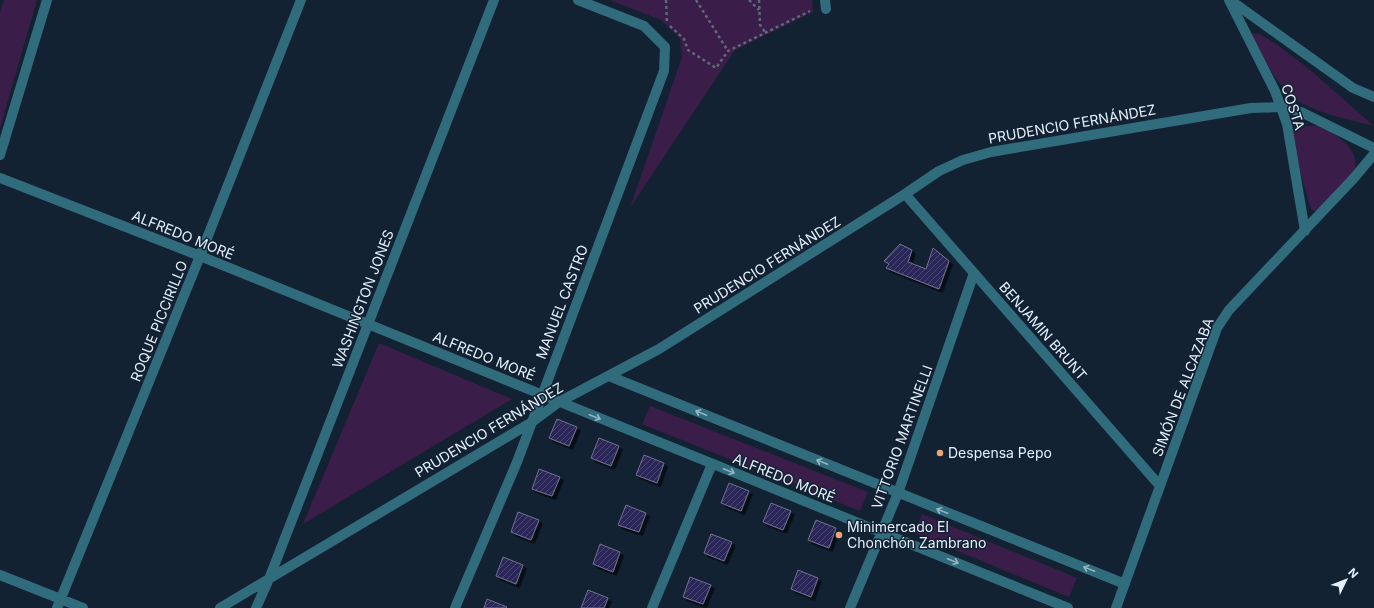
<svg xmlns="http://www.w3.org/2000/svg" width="1374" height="608" viewBox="0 0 1374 608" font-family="Inter,sans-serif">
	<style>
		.green { fill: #3b1d49 }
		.building { fill: url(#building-hatch); stroke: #70718b; filter: url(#shadow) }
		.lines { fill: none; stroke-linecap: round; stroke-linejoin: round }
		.path { stroke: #5c6a79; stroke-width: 2.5; stroke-dasharray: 3 3; stroke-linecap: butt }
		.minor { stroke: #316c7c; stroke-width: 10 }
		.oneway { stroke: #94b5c2 }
		.poi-dot { fill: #efa377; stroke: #122233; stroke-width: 1.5 }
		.labels { text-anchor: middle; stroke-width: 3; stroke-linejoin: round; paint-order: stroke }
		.street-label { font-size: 14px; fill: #e5f0fc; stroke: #122233 }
		.poi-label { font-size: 14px; fill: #e5f0fc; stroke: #122233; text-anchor: start }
	</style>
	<defs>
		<pattern id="building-hatch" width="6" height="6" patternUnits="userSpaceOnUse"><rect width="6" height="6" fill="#2a2859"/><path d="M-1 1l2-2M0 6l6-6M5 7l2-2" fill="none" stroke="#494872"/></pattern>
		<filter id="shadow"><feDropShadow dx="3.5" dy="3.5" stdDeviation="0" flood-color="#0009"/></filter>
	</defs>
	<rect width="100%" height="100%" fill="#122233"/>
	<path class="green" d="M4 0H37L0 128V13Z
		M610 0H812L813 12 735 50 630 208 682 57 680 38 661 20Z
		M1249 33 1259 34 1275 43 1309 69 1374 126C1352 121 1323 114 1303 104 1280 92 1261 55 1249 33Z
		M1306 126H1318L1332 132 1348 145 1354 155 1356 169 1317 212 1311 209 1291 140 1294 133Z
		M379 343 512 399 303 524Z
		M650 406 868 492 860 511 642 424Z
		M922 514 1077 578 1069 597 914 533Z"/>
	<path class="building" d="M900 244 912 250 908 262 926 269 933 248 949 261 939 289 886 268 889 264 884 261Z
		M557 419 577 427 569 446 549 438Z
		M599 438 619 446 611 466 591 458Z
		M644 455 664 463 657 483 636 475Z
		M539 469 560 477 552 496 532 489Z
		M729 483 749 491 741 511 721 503Z
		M771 503 791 511 783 530 763 522Z
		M626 505 646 513 639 532 618 525Z
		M518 512 539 520 531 540 511 532Z
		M816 520 836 528 829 548 808 540Z
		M711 534 732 542 724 561 704 553Z
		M600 544 620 552 613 572 593 564Z
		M503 557 523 565 516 584 496 576Z
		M798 570 818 578 811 597 791 589Z
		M690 577 711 585 703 604 683 597Z
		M588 590 608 598 604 608H581Z
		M487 599 507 607 506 608H484Z"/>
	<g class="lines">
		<path class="path" d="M666 0 667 23
			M696 0 728 51
			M749 0 759 10
			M759 0 760 25 765 32
			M670 26 684 39 688 50 716 68 728 51 810 11"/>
		<path class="minor" d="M825 0 826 9
			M1229 0 1275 91 1287 124 1305 231
			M1230 0 1353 88 1374 97
			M0 155 47 0
			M0 178 200 256 1068 608
			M905 194 1160 486
			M609 376 1125 584
			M0 575 83 608
			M57 608 200 256 301 0
			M220 608 532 422 559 402 659 349 905 194 939 171 963 160 991 152 1251 108 1281 107 1301 112 1374 148
			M256 608 269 579 494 0
			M455 608 517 462 664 71 665 47 644 26 578 0
			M652 608 712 464
			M850 608 898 493 974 273
			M1116 608 1217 328 1229 310 1354 178 1374 154"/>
	</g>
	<defs><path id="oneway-shaft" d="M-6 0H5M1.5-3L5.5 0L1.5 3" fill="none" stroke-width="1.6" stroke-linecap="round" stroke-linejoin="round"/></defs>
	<g class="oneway">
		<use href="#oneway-shaft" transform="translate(701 413) rotate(-158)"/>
		<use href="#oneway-shaft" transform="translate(595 417) rotate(22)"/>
		<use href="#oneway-shaft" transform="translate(822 462) rotate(-158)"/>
		<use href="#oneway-shaft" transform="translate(729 471) rotate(22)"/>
		<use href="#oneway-shaft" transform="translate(942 511) rotate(-158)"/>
		<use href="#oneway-shaft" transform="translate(953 561) rotate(22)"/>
		<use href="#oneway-shaft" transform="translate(1089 569) rotate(-158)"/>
	</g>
	<g class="poi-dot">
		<circle cx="940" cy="453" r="4"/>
		<circle cx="839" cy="535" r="4"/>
	</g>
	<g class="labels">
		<g class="street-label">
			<text transform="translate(1293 107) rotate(72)" y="5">COSTA</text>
			<text transform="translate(1072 124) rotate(-10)" y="5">PRUDENCIO FERNÁNDEZ</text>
			<text transform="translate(183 235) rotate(22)" y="5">ALFREDO MORÉ</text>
			<text transform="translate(767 265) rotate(-32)" y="5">PRUDENCIO FERNÁNDEZ</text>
			<text transform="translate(363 299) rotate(-69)" y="5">WASHINGTON JONES</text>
			<text transform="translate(562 302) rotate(-69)" y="5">MANUEL CASTRO</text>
			<text transform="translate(159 321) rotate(-68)" y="5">ROQUE PICCIRILLO</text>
			<text transform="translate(1043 331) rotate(49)" y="5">BENJAMIN BRUNT</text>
			<text transform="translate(484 356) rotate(22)" y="5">ALFREDO MORÉ</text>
			<text transform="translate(1183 387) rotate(-69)" y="5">SIMÓN DE ALCAZABA</text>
			<text transform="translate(489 430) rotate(-31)" y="5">PRUDENCIO FERNÁNDEZ</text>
			<text transform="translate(902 437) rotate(-70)" y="5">VITTORIO MARTINELLI</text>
			<text transform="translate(784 478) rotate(22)" y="5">ALFREDO MORÉ</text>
		</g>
		<g class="poi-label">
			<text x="948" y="458">Despensa Pepo</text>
			<text x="847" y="532">Minimercado El<tspan x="847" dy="16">Chonchón Zambrano</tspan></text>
		</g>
	</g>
	<g transform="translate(1346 580) rotate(47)" stroke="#122233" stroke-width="3" paint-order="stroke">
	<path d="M0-3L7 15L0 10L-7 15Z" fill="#e5f0fc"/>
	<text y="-6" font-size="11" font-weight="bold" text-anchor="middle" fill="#e5f0fc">N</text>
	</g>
</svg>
